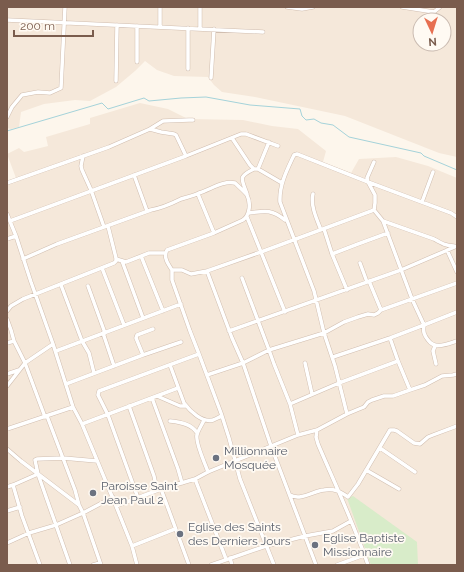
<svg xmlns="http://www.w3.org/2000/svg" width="464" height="572" viewBox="0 0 464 572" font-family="Raleway,sans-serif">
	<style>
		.residential { fill: #f5e8da; fill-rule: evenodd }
		.green { fill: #d8ecc9 }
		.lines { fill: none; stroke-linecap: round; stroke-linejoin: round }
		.stream { stroke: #a5d3da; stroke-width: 1 }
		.minor-casing { stroke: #d1beb0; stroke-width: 4.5 }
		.minor { stroke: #fff; stroke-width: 3.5 }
		.worship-dot { fill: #6b7280; stroke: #fffaf3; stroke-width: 1.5 }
		.labels { text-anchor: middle; stroke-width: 3.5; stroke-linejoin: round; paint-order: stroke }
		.worship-label { font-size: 12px; fill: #5b616d; stroke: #fffaf3; text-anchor: start }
	</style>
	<rect width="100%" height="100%" fill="#fdf6ec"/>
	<path class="residential" d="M7 7H457V157L439 153 345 116 255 97 222 92 214 85 208 77 174 76 157 70 145 61 135 71 116 87 90 101 75 100 44 104 21 112 19 127 11 129 7 128ZM420 20H444V44H420Z
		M140 103 168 109 188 119 243 120 272 126 298 129 326 151 323 162 351 173 359 159 396 157 428 166 457 178V565H7V181L16 178 7 154 19 148 24 152 48 146 46 137 90 124V118Z"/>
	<path class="green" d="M353 496 417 542 418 565H371L347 498Z"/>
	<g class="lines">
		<path class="stream" d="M7 131 102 103 108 109 144 98 149 101 181 98 206 97 250 105 300 109 302 116 306 120 314 119 321 123 333 125 349 137 421 153 424 156 457 170"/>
		<g class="minor-casing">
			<path id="minor" d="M287 7 302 9 313 7
				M402 7 434 12 440 7
				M7 20 263 32
				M160 27V7
				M200 28V7
				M137 62V26
				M188 69V28
				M211 78 214 29
				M116 81 117 25
				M7 117 12 107 22 95 38 92 50 93 61 88 65 7
				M150 129 161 132 174 134 176 135 186 156
				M232 138 250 165 254 169H258L282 183
				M83 156 81 166 82 170 91 190 104 227
				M258 169 269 142
				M134 175 147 211
				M7 183 109 147 150 129 163 121 189 120H193
				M198 194 214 233
				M247 194C242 179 237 177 254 169
				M313 194C310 205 317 220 321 230
				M422 202 433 172
				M374 210 383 221 412 299 424 325 457 312
				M374 210 375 203V195L368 182 367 178 374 162
				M249 213C265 211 271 209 285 220
				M7 214 16 236 31 282 53 344 73 407 82 424 116 506 132 546 137 565
				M247 217 285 312
				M10 221 186 156 241 134H246L278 146
				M383 221 434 239C441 243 446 246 454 246
				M324 229 332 254 347 290
				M7 239 16 236
				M447 250 457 272
				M332 254 358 244 388 233
				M141 256 163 311
				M23 259 57 244 151 210C162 208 171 204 181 199 187 197 193 196 199 193 210 190 223 180 235 183 238 186 245 192 247 195 251 203 250 215 243 220L214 233 167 250C163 257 168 264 172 270H182L191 274 207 271 261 252 374 210
				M116 259 126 262 149 253H165
				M122 261 143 318
				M360 263 367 282
				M102 268 124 325
				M172 270V280L190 331 199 354 221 413 229 438 240 479 274 565
				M207 271 232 338 243 363 271 446 316 565
				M242 278 269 350 274 364 290 404 298 435
				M369 281 381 310
				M61 285 82 341 89 353 94 373
				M88 286 105 333
				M7 311 11 306 23 299 114 263 116 261V258L108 226
				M7 319 11 330 14 341 25 363 45 417
				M229 331 401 270 457 246
				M103 333 114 366
				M390 338 398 361 410 390
				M7 343 14 341
				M435 346 433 351 436 364
				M56 351 181 304
				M143 355 136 338 137 335 153 329
				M333 357 390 338 424 325C423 332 424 335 428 340 435 350 447 344 457 341
				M305 363 312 394
				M170 365 184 403C190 411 202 423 213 420 216 419 219 417 222 416
				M7 374 19 370
				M207 375 243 363 269 350 324 333 344 322 358 317 368 314 374 315 378 313 381 310 457 283
				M66 384 143 355 181 342
				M7 386 25 363 53 344
				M157 396 180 406H186
				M152 398 178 469 182 483
				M290 404 339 383 398 361
				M129 406 154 476 157 490
				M347 414 359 409 364 407 368 402 372 400 384 396H393L410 390 425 385 442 376 453 375 457 374
				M47 416 75 490 79 505
				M204 420C202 425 198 430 197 435 195 443 205 463 208 472
				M170 421C180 422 192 424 197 433
				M82 424 178 388
				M7 429 73 407
				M317 430 316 437 318 444C335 484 354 524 368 565
				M380 448 415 472
				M7 449 21 461 79 505 83 513 101 565
				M366 470 399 489
				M195 479 226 559
				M13 485 22 516 40 565
				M7 487 13 485 38 474
				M161 489 189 565
				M290 495C301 501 313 491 324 490 334 488 341 492 348 497L358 484 390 430H394L397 431 414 443 420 444 428 437 433 435 457 426
				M138 498 108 415 98 395 99 391 199 354
				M116 506 161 489 195 479 208 472 298 435 317 430 347 414 335 366 324 333 314 291 280 202C279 185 287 170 294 155L297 154 368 182 451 213 457 217
				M7 511 20 507
				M7 543 29 533 56 525 83 513 113 497
				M132 546 175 529
				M230 558 232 565
				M70 565 38 474 35 460 37 459 63 458 97 461
				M93 565 100 563
				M211 565 266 546 305 536 333 531 351 521
				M337 565 364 555"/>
		</g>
		<use href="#minor" class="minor"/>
	</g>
	<g class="worship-dot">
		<circle cx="216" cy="458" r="4"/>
		<circle cx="93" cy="493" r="4"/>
		<circle cx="180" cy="534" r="4"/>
		<circle cx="315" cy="545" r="4"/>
	</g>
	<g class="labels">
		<g class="worship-label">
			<text x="224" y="455">Millionnaire<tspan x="224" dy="14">Mosquée</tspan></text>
			<text x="101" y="490">Paroisse Saint<tspan x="101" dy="14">Jean Paul 2</tspan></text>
			<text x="188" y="531">Eglise des Saints<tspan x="188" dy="14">des Derniers Jours</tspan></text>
			<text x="323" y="542">Eglise Baptiste<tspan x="323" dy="14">Missionnaire</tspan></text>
		</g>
	</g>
	<rect width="464" height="572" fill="none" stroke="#7a5c4d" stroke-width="16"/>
	<g transform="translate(432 32) rotate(176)"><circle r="19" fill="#fffaf3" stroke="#cabbb1"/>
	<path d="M0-3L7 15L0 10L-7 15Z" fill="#e76f51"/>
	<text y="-6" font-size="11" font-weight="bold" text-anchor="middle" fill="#7a5c4d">N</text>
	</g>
	<path d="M14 30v6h79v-6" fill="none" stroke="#7a5c4d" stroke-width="2"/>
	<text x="20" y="30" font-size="12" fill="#7a5c4d" stroke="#fffaf3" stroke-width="3" paint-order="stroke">200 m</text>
</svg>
